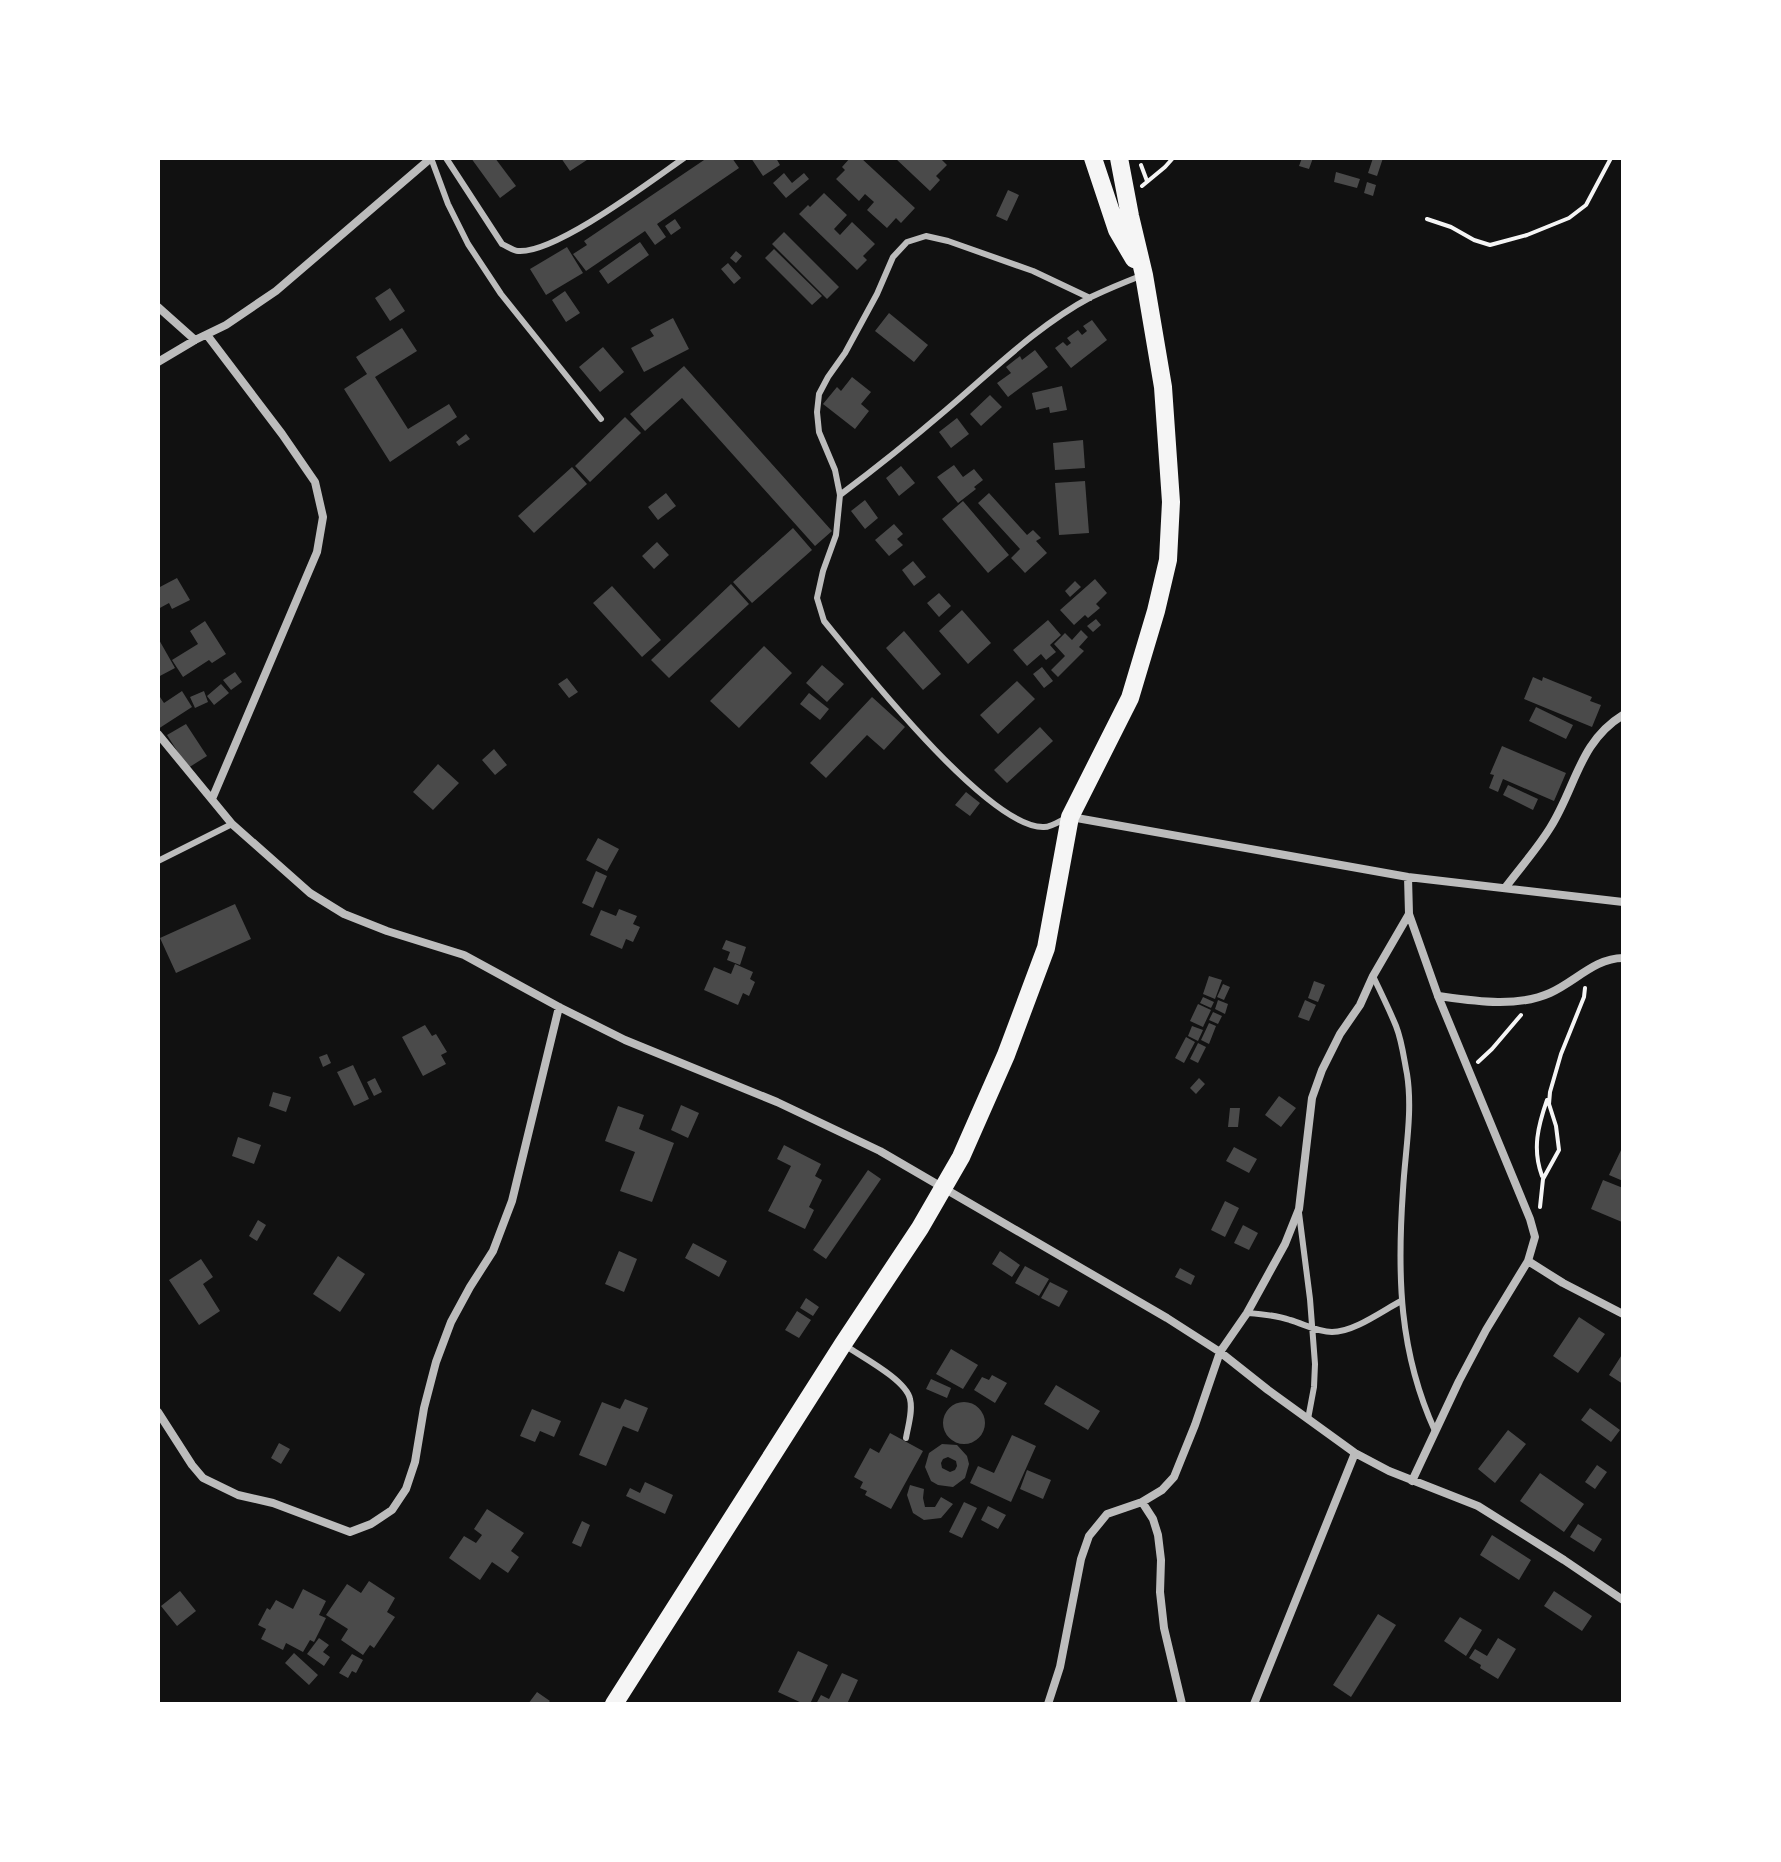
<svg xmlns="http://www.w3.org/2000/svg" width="1781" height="1862" viewBox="0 0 1781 1862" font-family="'PT Sans Narrow',sans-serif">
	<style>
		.building { fill: #4a4a4a; fill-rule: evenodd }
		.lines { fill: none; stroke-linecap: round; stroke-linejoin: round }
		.path { stroke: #f5f5f5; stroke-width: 4 }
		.service { stroke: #bcbcbc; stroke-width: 6 }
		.minor { stroke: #bcbcbc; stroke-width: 8 }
		.trunk { stroke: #f5f5f5; stroke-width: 18 }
	</style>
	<rect width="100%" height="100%" fill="#111"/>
	<path class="building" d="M471 158H495L516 186 500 198Z
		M561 158H590L570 171Z
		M707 158H732L739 168 657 224 666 237 655 245 645 231 586 271 573 254 587 245 584 241Z
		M751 158H776L780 165 763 176Z
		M850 158H861L915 208 901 223 896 218 887 228 867 210 874 202 865 194 859 201 836 179 845 170 842 167Z
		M895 158H940L947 165 936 176 940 180 930 191Z
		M1302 158H1313L1309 169 1299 166Z
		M1373 158H1383L1377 176 1368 173Z
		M1336 172 1360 179 1357 188 1334 182Z
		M784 173 792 183 804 173 809 179 786 198 773 183Z
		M1367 182 1376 185 1373 196 1364 193Z
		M1008 190 1019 195 1007 221 996 216Z
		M824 193 847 215 834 229 840 235 852 222 875 244 863 256 867 260 857 270 799 214 808 205 810 207Z
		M675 219 681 228 671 235 665 226Z
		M784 232 839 287 827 299 772 244Z
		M640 242 649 255 608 284 599 271Z
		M567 247 583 273 546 295 530 269Z
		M774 249 822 296 812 305 765 258Z
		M736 251 742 256 736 263 730 258Z
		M728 263 741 278 734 284 721 269Z
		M390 288 405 311 390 321 375 298Z
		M565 291 580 313 566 322 552 300Z
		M889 313 928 345 914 362 875 331Z
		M673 318 689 349 644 372 631 348 654 336 650 330Z
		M1092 320 1107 340 1071 368 1055 348 1063 342 1067 346 1071 343 1067 338 1078 330 1082 335 1087 331 1083 326Z
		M402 328 417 351 375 377 408 429 449 404 457 417 390 462 344 389 367 374 356 357Z
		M603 347 624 372 600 392 579 367Z
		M1035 350 1048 367 1008 397 997 383 1011 373 1006 367 1020 356 1022 360Z
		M684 366 832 531 815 546 682 398 645 431 630 414Z
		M852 377 871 392 861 404 869 411 855 429 823 404 837 387 841 391Z
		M1062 386 1067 410 1050 413 1049 407 1036 410 1032 393Z
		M990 395 1002 407 981 426 970 414Z
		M625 417 641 433 590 482 575 466Z
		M957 418 969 434 951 448 939 432Z
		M466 434 470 439 459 446 456 442Z
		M1083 440 1085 468 1055 470 1053 443Z
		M954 465 963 477 974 469 983 480 974 487 976 489 958 503 937 477Z
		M901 466 915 483 899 496 886 478Z
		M572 467 587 484 534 533 518 516Z
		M1085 481 1089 533 1059 535 1055 483Z
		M666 493 676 506 658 520 648 507Z
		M989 493 1027 535 1033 530 1041 538 1036 541 1047 553 1025 573 1011 558 1020 549 978 503Z
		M865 500 878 518 865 529 851 511Z
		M963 501 1009 555 988 573 942 519Z
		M894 524 903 534 897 539 903 545 889 556 875 540Z
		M793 528 812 550 752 603 733 582Z
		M657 542 669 555 654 569 642 556Z
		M913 561 926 577 914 586 902 570Z
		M177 578 190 600 172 609 169 603 158 609V588Z
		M1095 579 1107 593 1096 604 1100 608 1088 618 1085 615 1074 625 1060 610Z
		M1075 581 1081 587 1070 597 1065 591Z
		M731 584 749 604 669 678 651 660Z
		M612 586 661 640 642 657 593 603Z
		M939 593 951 606 939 617 927 603Z
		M962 610 991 643 968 664 939 631Z
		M1096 619 1101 625 1093 632 1087 626Z
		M1048 620 1061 635 1050 645 1056 652 1046 660 1041 654 1027 666 1013 650Z
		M205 621 226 654 212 663 209 660 183 677 172 660 198 644 190 631Z
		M1081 630 1088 637 1079 647 1084 651 1058 677 1051 670 1065 656 1054 644 1065 633 1072 640Z
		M904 631 941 674 923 690 886 648Z
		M158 638 175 668 158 677Z
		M764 646 792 673 739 728 710 701Z
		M822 665 844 684 827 702 806 683Z
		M1042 667 1053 681 1044 688 1033 674Z
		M235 672 242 682 231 690 223 680Z
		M1533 677 1542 681 1543 677 1592 697 1590 701 1601 705 1592 727 1524 699Z
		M567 678 578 692 569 698 558 684Z
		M1017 681 1035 699 998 734 980 715Z
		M221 684 229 693 214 705 207 696Z
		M182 691 192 707 158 729V694L164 703Z
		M204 691 208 702 195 708 190 697Z
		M809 693 829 709 820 720 800 704Z
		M872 697 905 727 884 750 867 735 826 778 810 763Z
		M1536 707 1573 725 1566 739 1529 721Z
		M186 724 207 756 188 768 167 735Z
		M1040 727 1053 741 1007 783 994 770Z
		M1502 746 1566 773 1554 801 1503 779 1498 792 1489 788 1494 775 1490 774Z
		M494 749 507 765 495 775 482 760Z
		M438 764 459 783 433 810 413 792Z
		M1508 785 1538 799 1533 810 1503 795Z
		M966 792 980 803 970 816 955 805Z
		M598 838 619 849 607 871 586 860Z
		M596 871 607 876 593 908 582 903Z
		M235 904 251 939 176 973 160 938Z
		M619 909 637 916 633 924 640 927 633 942 626 939 622 949 590 935 601 910 616 916Z
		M726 940 746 947 740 965 727 960 730 952 722 949Z
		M735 964 753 972 750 979 755 982 749 996 743 993 738 1005 704 990 714 967 731 974Z
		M1209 976 1222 980 1215 999 1203 994Z
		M1314 981 1325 985 1318 1002 1308 998Z
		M1223 984 1230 987 1224 1000 1217 997Z
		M1203 997 1214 1002 1211 1008 1200 1003Z
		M1218 1000 1228 1004 1225 1014 1215 1009Z
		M1305 1000 1316 1005 1309 1021 1298 1017Z
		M1198 1004 1211 1010 1203 1027 1190 1021Z
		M1213 1012 1222 1016 1218 1024 1209 1020Z
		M1209 1023 1216 1026 1209 1044 1201 1040Z
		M425 1025 432 1036 436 1034 447 1052 441 1055 446 1064 423 1076 402 1037Z
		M1192 1026 1203 1030 1198 1041 1188 1036Z
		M1186 1037 1195 1042 1184 1063 1175 1058Z
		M1198 1043 1206 1047 1198 1063 1190 1059Z
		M327 1054 331 1063 323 1067 319 1057Z
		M353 1065 369 1099 354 1106 337 1072Z
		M375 1078 382 1092 374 1096 367 1082Z
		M1199 1078 1205 1084 1196 1094 1190 1088Z
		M273 1092 291 1097 286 1112 269 1106Z
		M1279 1096 1296 1108 1281 1127 1265 1115Z
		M681 1105 699 1113 688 1138 671 1130Z
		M618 1106 644 1115 639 1129 674 1143 652 1202 620 1191 635 1152 605 1141Z
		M1230 1108H1240L1238 1127H1228Z
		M238 1137 261 1145 254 1164 232 1156Z
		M784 1145 821 1164 815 1176 822 1180 809 1207 814 1210 805 1229 768 1211 791 1166 777 1159Z
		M1623 1146V1181L1609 1175Z
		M1234 1147 1257 1159 1249 1173 1226 1161Z
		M868 1170 881 1179 826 1259 813 1250Z
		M1603 1180 1623 1188 1622 1222 1591 1209Z
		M1225 1201 1239 1208 1225 1237 1211 1230Z
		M258 1220 266 1225 257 1241 249 1236Z
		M1243 1225 1258 1233 1249 1250 1234 1243Z
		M693 1243 727 1261 719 1277 685 1258Z
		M619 1251 637 1259 624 1292 605 1284Z
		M1000 1251 1020 1265 1012 1277 992 1264Z
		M338 1256 365 1274 340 1312 313 1294Z
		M201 1259 213 1277 203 1284 220 1311 199 1325 169 1280Z
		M1025 1266 1049 1279 1039 1296 1015 1283Z
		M1180 1268 1195 1276 1191 1285 1175 1277Z
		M1050 1282 1068 1291 1059 1307 1041 1298Z
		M806 1298 819 1307 813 1316 800 1308Z
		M797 1311 811 1320 799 1338 785 1330Z
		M1579 1317 1605 1334 1578 1373 1553 1356Z
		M951 1349 978 1365 963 1389 936 1374Z
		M1623 1353V1384L1609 1375Z
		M992 1375 1007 1383 995 1403 974 1390 982 1377 989 1380Z
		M931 1379 951 1388 947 1398 926 1389Z
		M1056 1385 1100 1411 1088 1430 1044 1404Z
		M625 1399 648 1408 638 1432 623 1426 606 1466 579 1455 602 1402 620 1409Z
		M943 1423a21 21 0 1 1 42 0a21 21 0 1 1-42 0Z
		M1590 1408 1620 1430 1611 1442 1581 1420Z
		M532 1409 561 1421 554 1437 540 1431 535 1442 520 1436Z
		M1508 1430 1526 1444 1495 1483 1478 1469Z
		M890 1433 923 1451 891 1509 865 1495 867 1491 860 1488 863 1482 854 1477 870 1448 879 1453Z
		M1012 1435 1036 1446 1011 1502 970 1483 978 1466 994 1473Z
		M279 1443 290 1449 281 1464 271 1458Z
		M942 1444 957 1445 967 1456 969 1464 965 1478 953 1487 938 1485 931 1481 925 1467 929 1453ZM948 1457 956 1461 957 1466 955 1470 950 1472 942 1468 941 1463 943 1459Z
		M1597 1465 1607 1472 1595 1489 1585 1482Z
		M1027 1470 1051 1480 1043 1499 1020 1489Z
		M1540 1473 1584 1504 1564 1532 1520 1501Z
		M645 1482 673 1495 665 1514 626 1496 630 1488 640 1493Z
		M910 1485 924 1489 923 1498 925 1507H935L941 1497 953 1504 941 1518 924 1520 913 1513 907 1495Z
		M964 1502 977 1508 962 1538 949 1532Z
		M988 1506 1006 1515 998 1529 981 1520Z
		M487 1509 524 1533 511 1551 519 1557 508 1573 492 1562 480 1580 449 1558 464 1536 476 1543 482 1535 474 1529Z
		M582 1521 590 1525 581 1547 572 1543Z
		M1578 1524 1602 1539 1594 1552 1570 1537Z
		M1492 1535 1531 1560 1519 1580 1480 1555Z
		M369 1581 395 1598 387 1612 395 1617 374 1648 370 1645 363 1655 341 1640 348 1629 326 1615 347 1584 361 1593Z
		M303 1589 326 1601 319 1615 326 1618 314 1642 310 1640 303 1652 286 1643 283 1650 261 1639 266 1629 258 1625 267 1608 270 1610 276 1600 293 1609Z
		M180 1591 196 1611 177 1626 161 1606Z
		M1554 1591 1592 1616 1582 1631 1544 1606Z
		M1378 1614 1396 1625 1351 1697 1333 1685Z
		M1460 1617 1482 1630 1466 1656 1444 1641Z
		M319 1638 329 1645 323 1652 330 1657 324 1666 307 1654Z
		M1498 1638 1516 1649 1498 1679 1480 1668 1481 1665 1469 1658 1475 1649 1487 1656Z
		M798 1651 828 1665 810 1704H804L778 1692Z
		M294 1653 318 1675 309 1685 285 1663Z
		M352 1654 363 1660 356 1673 352 1671 348 1678 339 1673Z
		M842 1673 858 1680 847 1704H816L821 1695 829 1699Z
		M537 1692 550 1701 547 1704H528Z"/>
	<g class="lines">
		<path class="path" d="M1141 165 1147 181
			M1142 186 1165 167 1173 158
			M1427 219 1451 227 1474 240 1490 245 1527 235 1569 218 1586 205 1611 158
			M1478 1062 1492 1049 1521 1015
			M1542 1176C1532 1149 1538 1126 1547 1100
			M1540 1207 1543 1179 1559 1150 1556 1126 1549 1104 1550 1092 1561 1054 1584 997 1585 988"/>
		<path class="service" d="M431 158 448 204 468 244 501 294 601 419
			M446 158 502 244C507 246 513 251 518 251 555 254 651 181 684 158
			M840 495C876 468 911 440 946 410 991 372 1038 325 1091 297 1108 289 1125 282 1143 275
			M1066 818C1060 821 1051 827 1044 827 989 829 860 665 824 621L817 598 823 571 836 535 840 495 835 470 819 432 817 412 819 394 828 377 845 353 877 294 893 257 907 242 926 236 948 241 1033 271 1090 298
			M158 861 232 824
			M1373 976C1381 993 1389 1009 1396 1026 1402 1041 1404 1059 1407 1074 1413 1112 1405 1152 1403 1190 1397 1276 1399 1352 1435 1431
			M1299 1213 1310 1299 1315 1364 1314 1387 1308 1419
			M1247 1313C1261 1314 1276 1315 1290 1320 1304 1324 1317 1332 1332 1332 1354 1332 1382 1311 1401 1301
			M846 1346C862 1357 906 1380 910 1399 913 1411 908 1426 906 1438"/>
		<path class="minor" d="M158 307 195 340
			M207 335 282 434 315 482 323 517 317 552 212 799
			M158 362 195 340 226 325 276 291 431 158
			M158 734 232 824 310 893 344 914 387 931 464 955 559 1007 625 1040 777 1102 880 1151 1167 1318 1220 1352 1268 1390 1355 1453 1389 1471 1478 1506 1564 1560 1623 1600
			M1071 817 1408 877 1623 902
			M1505 888C1520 868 1537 849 1550 828 1576 787 1579 742 1623 715
			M1409 914 1438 996 1530 1219 1535 1237 1528 1261 1486 1330 1459 1381 1412 1481
			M1438 996C1474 1001 1516 1008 1550 993 1575 982 1595 958 1623 958
			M1528 1261 1563 1283 1623 1314
			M158 1412 192 1465 203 1478 238 1495 273 1503 350 1532 371 1524 392 1510 406 1489 415 1462 424 1408 436 1362 451 1322 470 1287 493 1251 512 1201 559 1007
			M1142 1502 1153 1519 1158 1535 1161 1560 1160 1592 1164 1628 1182 1704
			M1048 1704 1060 1667 1081 1559 1089 1536 1107 1514 1142 1502 1162 1490 1174 1477 1195 1425 1220 1352 1247 1313 1285 1244 1299 1209 1312 1098 1322 1070 1340 1034 1360 1005 1373 976 1409 914 1408 877
			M1254 1704 1355 1453"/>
		<path class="trunk" d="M1093 158 1117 230 1134 259
			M614 1704 843 1344 920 1228 961 1157 1006 1055 1046 948 1070 817 1130 698 1156 611 1168 560 1171 502 1163 387 1144 275 1130 216 1119 158"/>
	</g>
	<rect width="1781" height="1862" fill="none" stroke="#ffffff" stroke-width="320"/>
</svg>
